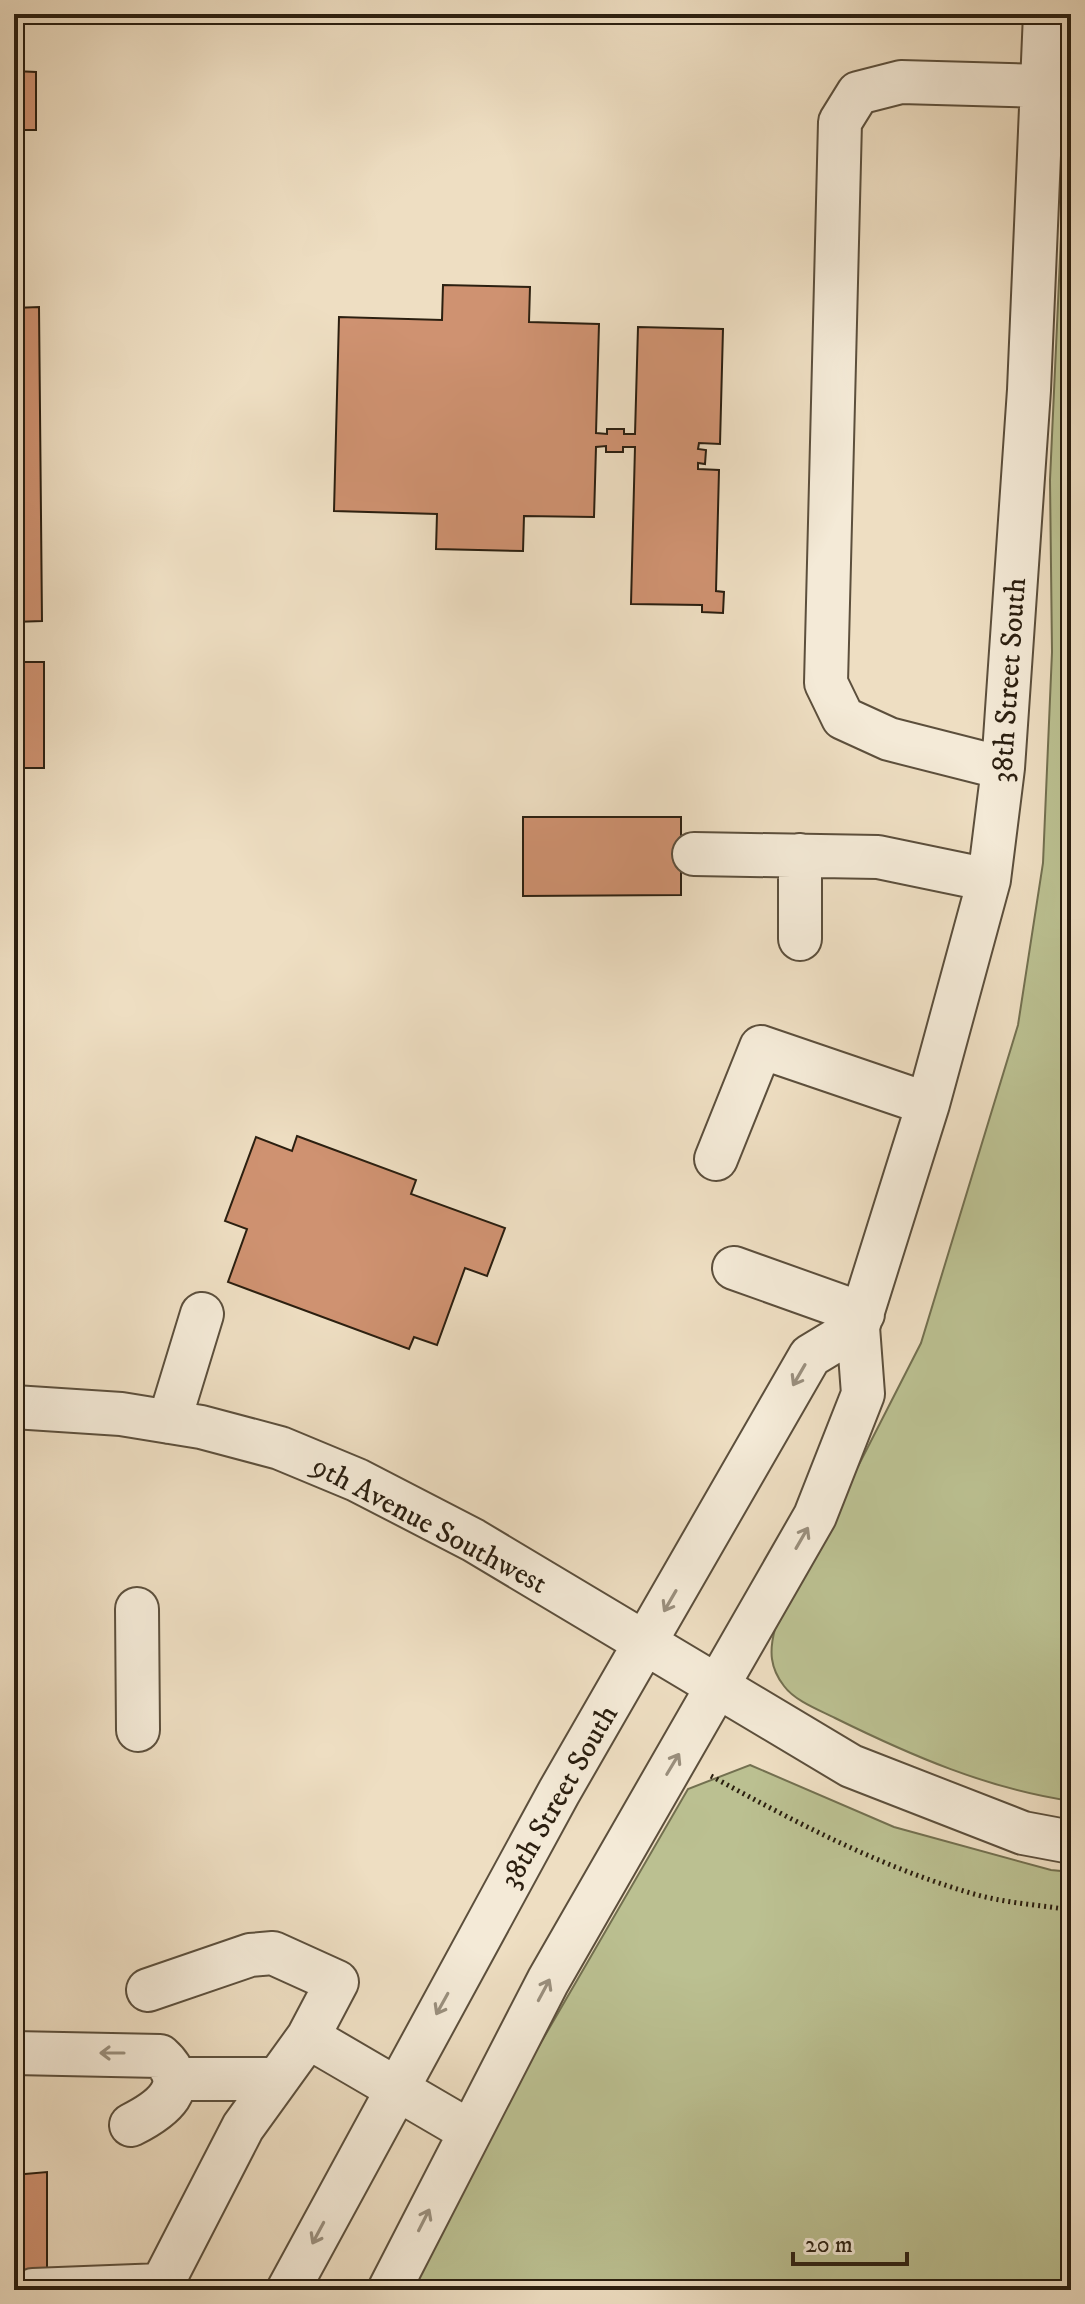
<svg xmlns="http://www.w3.org/2000/svg" width="1085" height="2304" viewBox="0 0 1085 2304" font-family="'IM FELL DW Pica',serif">
	<style>
		.green { fill: #bbc091; stroke: #737050; stroke-width: 2 }
		.building { fill: #cf9271; stroke: #2b1f10; stroke-width: 2 }
		.lines { fill: none; stroke-linecap: round; stroke-linejoin: round }
		.minor-casing { stroke: #5c4f3c; stroke-width: 46 }
		.path { stroke: #2b1f10; stroke-width: 5; stroke-dasharray: 2 4; stroke-linecap: butt }
		.minor { stroke: #f4ead7; stroke-width: 42 }
		.oneway { stroke: #9a8f7d }
		.labels { text-anchor: middle; stroke-width: 6; stroke-linejoin: round; paint-order: stroke }
		.street-label { font-size: 30px; fill: #2b1f10; stroke: #f4ead7 }
	</style>
	<rect width="100%" height="100%" fill="#eedec2"/>
	<filter id="stains"><feTurbulence type="fractalNoise" baseFrequency=".0025" numOctaves="4"/><feColorMatrix values="0 0 0 0 .2 0 0 0 0 .09 0 0 0 0 .02 0 0 0 .5 -.17"/></filter>
	<radialGradient id="worn" r=".72"><stop offset=".6" stop-color="#630" stop-opacity="0"/><stop offset="1" stop-color="#630" stop-opacity=".3"/></radialGradient>
	<path class="green" d="M1071 15V1801C988 1789 910 1755 835 1718 819 1710 795 1701 784 1686 770 1668 769 1651 775 1629L921 1343 1018 1025 1043 863 1052 652 1050 480Z
		M750 1765 894 1827 1051 1870 1071 1872V2290H408L507 2101 688 1789Z"/>
	<path class="building" d="M14 71 36 72V130H14Z
		M443 285 530 287 529 322 599 324 596 433 607 434V429H624V434H635L638 327 723 329 720 444 699 443 698 449 706 450 705 464 698 463V469L719 470 716 591 724 592 723 613 702 612V605L631 604 635 447H623V452H606V446L596 447 594 517 524 516 523 551 436 549 437 514 334 511 339 317 442 320Z
		M39 307 42 621 14 622V308Z
		M14 662H44V768H14Z
		M523 817H681V895L523 896Z
		M297 1136 416 1180 411 1194 505 1228 487 1276 465 1268 437 1345 414 1337 409 1349 228 1282 247 1229 225 1221 256 1137 292 1151Z
		M47 2172V2283L14 2280V2175Z"/>
	<g class="lines">
		<g class="minor-casing">
			<path id="minor" d="M1003 768 889 739 843 718 826 683 840 122 858 93 901 82 1042 86
				M694 854 878 857 989 880
				M800 855V939
				M716 1159 761 1047 928 1104
				M734 1268 863 1314
				M14 1407 121 1414 201 1427 280 1448 357 1480 473 1540 851 1766 1023 1833 1071 1842
				M169 1422 202 1314
				M137 1609 138 1730
				M148 1990 250 1955 273 1953 337 1982 308 2037 469 2131
				M14 2053 160 2056C194 2086 161 2110 131 2125
				M176 2079H274
				M33 2290 162 2285
				M159 2290 243 2127 308 2037
				M288 2290 559 1792 810 1356 858 1327
				M389 2290 548 1981 815 1516 863 1394 858 1327 928 1104 989 880 1003 768 1029 390 1045 14"/>
		</g>
		<path class="path" d="M711 1776C797 1823 880 1867 974 1894 1005 1903 1039 1905 1071 1910"/>
		<use href="#minor" class="minor"/>
	</g>
	<defs><path id="oneway-shaft" d="M-6 0H5M1.5-3L5.5 0L1.5 3" fill="none" stroke-width="1.6" stroke-linecap="round" stroke-linejoin="round" transform="scale(2)"/></defs>
	<g class="oneway">
		<use href="#oneway-shaft" transform="translate(799 1375) rotate(120)"/>
		<use href="#oneway-shaft" transform="translate(802 1538) rotate(-60)"/>
		<use href="#oneway-shaft" transform="translate(670 1601) rotate(120)"/>
		<use href="#oneway-shaft" transform="translate(673 1764) rotate(-59)"/>
		<use href="#oneway-shaft" transform="translate(544 1990) rotate(-62)"/>
		<use href="#oneway-shaft" transform="translate(442 2004) rotate(119)"/>
		<use href="#oneway-shaft" transform="translate(112 2053) rotate(-180)"/>
		<use href="#oneway-shaft" transform="translate(424 2220) rotate(-63)"/>
		<use href="#oneway-shaft" transform="translate(318 2233) rotate(118)"/>
	</g>
	<g class="labels">
		<g class="street-label">
			<text transform="translate(1008 680) rotate(-86)" y="10">38th Street South</text>
			<text transform="translate(430 1524) rotate(28)" y="10">9th Avenue Southwest</text>
			<text transform="translate(558 1796) rotate(-60)" y="10">38th Street South</text>
		</g>
	</g>
	<rect width="1085" height="2304" fill="none" stroke="#eedec2" stroke-width="48"/>
	<rect x="16" y="16" width="1053" height="2272" fill="none" stroke="#2b1f10" stroke-width="4"/>
	<rect x="24" y="24" width="1037" height="2256" fill="none" stroke="#2b1f10" stroke-width="2"/>
	<path d="M793 2252v12h114v-12" fill="none" stroke="#2b1f10" stroke-width="4"/>
	<text x="805" y="2252" font-size="24" fill="#2b1f10" stroke="#f4ead7" stroke-width="6" paint-order="stroke">20 m</text>
	<rect width="100%" height="100%" filter="url(#stains)"/>
	<rect width="100%" height="100%" fill="url(#worn)"/>
</svg>
